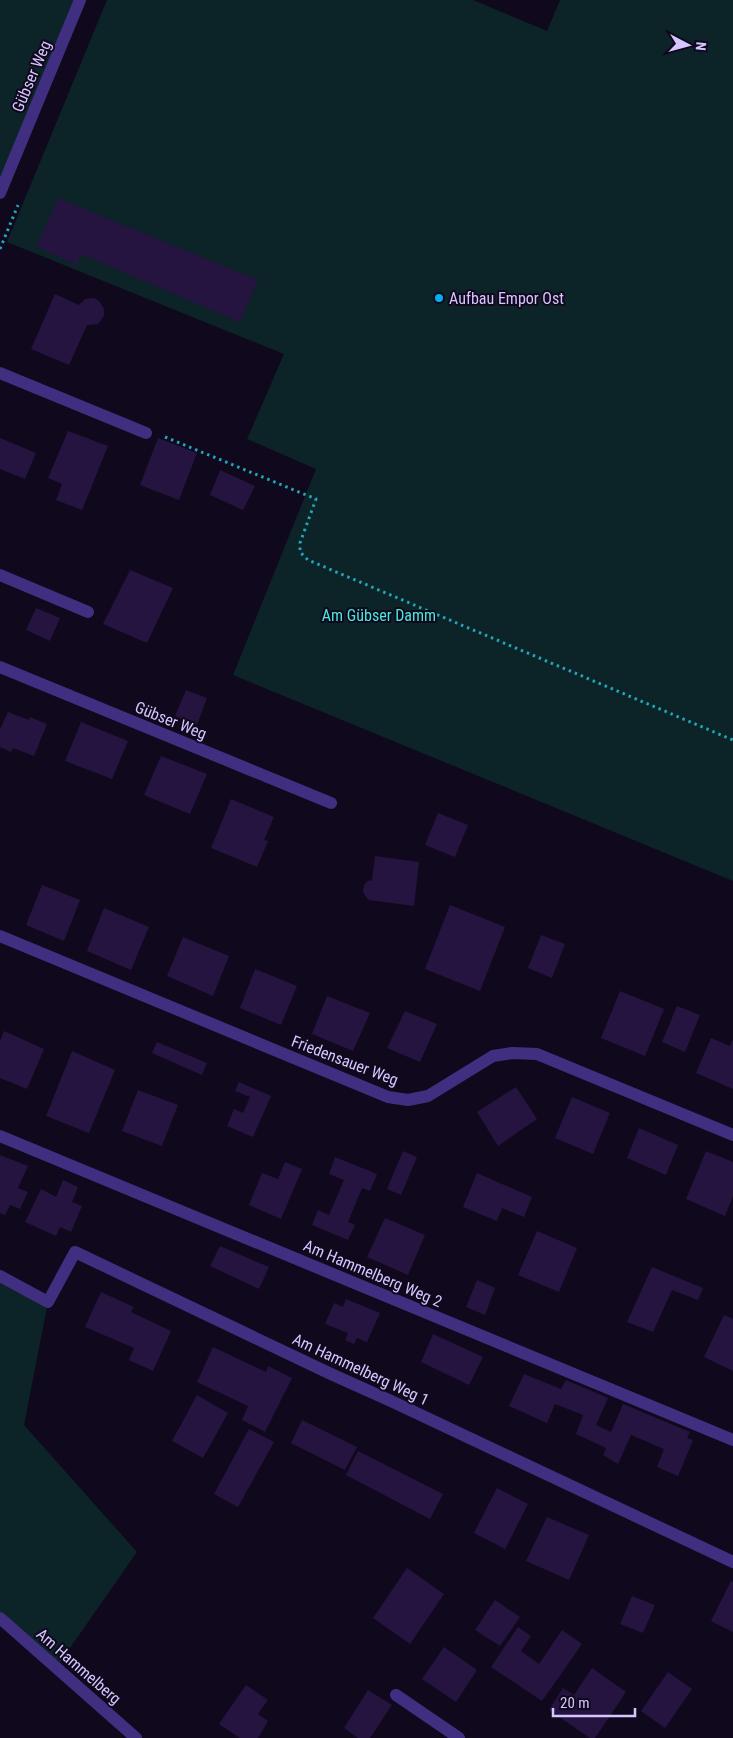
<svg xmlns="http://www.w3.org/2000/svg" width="733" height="1738" viewBox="0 0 733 1738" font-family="'Roboto Condensed',sans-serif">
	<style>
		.green { fill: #0c2327 }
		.building { fill: #24143f }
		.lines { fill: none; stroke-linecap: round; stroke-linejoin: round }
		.path { stroke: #21a6b7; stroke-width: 3; stroke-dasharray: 2.5 4; stroke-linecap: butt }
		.minor { stroke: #402f81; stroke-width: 12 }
		.poi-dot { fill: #00aff0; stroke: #10091d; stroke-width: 2 }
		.labels { text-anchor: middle; stroke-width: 4; stroke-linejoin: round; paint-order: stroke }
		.street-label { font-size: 16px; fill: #d6c5ff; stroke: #10091d }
		.poi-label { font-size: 16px; fill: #d6c5ff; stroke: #10091d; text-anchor: start }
		.park-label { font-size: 16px; fill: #46eadd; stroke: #10091d }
	</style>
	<rect width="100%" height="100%" fill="#10091d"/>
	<path class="green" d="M0 0H80L0 193Z
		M107 0H473L547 31 560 0H733V881L233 675 316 469 247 439 284 354 7 242Z
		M0 1276 48 1302 24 1425 137 1552 56 1668 0 1618Z"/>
	<path class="building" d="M58 198 258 280 240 322 81 254 77 265 36 247Z
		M55 294 79 305 85 299 94 298 99 301 104 309V316L98 324 87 325 69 365 31 349Z
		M68 431 108 446 82 510 56 500 62 484 48 478Z
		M0 438 36 453 25 479 0 469Z
		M158 438 197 453 179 500 140 485Z
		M220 470 255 486 243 510 210 495Z
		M130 570 173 588 147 643 103 624Z
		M36 608 60 618 50 641 26 630Z
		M186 690 207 698 197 725 175 716Z
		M8 712 29 720 30 717 47 724 34 756 13 748 11 752 0 747V729Z
		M81 722 128 741 112 779 65 761Z
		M161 756 207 774 190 814 144 795Z
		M231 799 274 817 264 840 268 841 257 867 211 848Z
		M438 813 468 825 455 857 425 845Z
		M375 856 419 862 414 906 369 900 366 897 363 892 364 885 368 881 372 880Z
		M42 885 80 900 64 941 26 925Z
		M450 905 505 927 480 991 425 969Z
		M104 908 149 927 131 970 87 951Z
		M541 935 565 944 552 978 528 968Z
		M183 937 229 956 213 996 167 976Z
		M255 969 297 986 281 1025 240 1008Z
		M620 991 664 1009 645 1056 601 1038Z
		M327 996 370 1013 353 1051 312 1034Z
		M677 1006 700 1015 685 1052 662 1042Z
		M405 1011 437 1024 420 1062 387 1048Z
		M4 1031 44 1049 27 1089 0 1078V1041Z
		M711 1038 730 1046 733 1039V1089L696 1073Z
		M157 1042 207 1063 202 1075 152 1053Z
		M72 1051 115 1070 89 1133 46 1116Z
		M239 1082 271 1096 253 1137 227 1126 234 1109 243 1113 250 1097 235 1091Z
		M516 1087 537 1119 498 1146 477 1112Z
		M138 1090 178 1105 162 1146 122 1131Z
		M572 1097 610 1113 593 1154 555 1138Z
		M639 1128 678 1145 666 1175 627 1158Z
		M403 1151 417 1157 401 1195 387 1189Z
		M706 1151 733 1162V1196L725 1216 686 1199Z
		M0 1155 28 1166 18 1188 28 1192 20 1209 10 1205 5 1215 0 1213Z
		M335 1157 377 1174 370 1191 362 1188 348 1222 355 1225 348 1240 312 1225 318 1210 329 1215 344 1180 329 1174Z
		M285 1162 302 1169 281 1219 249 1205 262 1173 278 1179Z
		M477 1173 532 1197 524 1217 502 1208 497 1221 463 1207Z
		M63 1180 78 1187 72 1202 82 1206 71 1232 60 1227 56 1236 25 1222 41 1189 56 1197Z
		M385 1218 425 1235 408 1275 367 1257Z
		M537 1231 577 1248 559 1292 518 1275Z
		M220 1246 269 1267 259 1289 210 1266Z
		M652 1267 703 1288 698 1300 672 1290 653 1332 627 1322Z
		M477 1280 495 1288 485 1315 466 1307Z
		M101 1292 134 1307 131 1312 171 1331 153 1371 129 1360 134 1348 85 1327Z
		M346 1299 380 1313 367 1342 357 1338 354 1344 345 1340 348 1333 325 1324 334 1303 343 1307Z
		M724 1315 733 1319V1371L704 1357Z
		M433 1334 483 1357 469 1385 421 1362Z
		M213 1347 266 1372 268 1366 292 1378 265 1432 242 1420 248 1406 197 1382Z
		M524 1374 561 1389 566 1380 608 1398 596 1425 611 1432 623 1404 690 1432 687 1438 693 1440 678 1476 657 1467 664 1449 631 1435 618 1464 603 1455 606 1448 576 1434 583 1415 555 1404 547 1423 509 1406Z
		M197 1395 228 1413 203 1458 172 1441Z
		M302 1420 357 1447 345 1470 291 1443Z
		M249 1429 274 1442 238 1507 214 1494Z
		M358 1451 443 1494 430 1519 346 1475Z
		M497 1488 528 1504 505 1549 474 1533Z
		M547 1517 589 1535 569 1580 526 1561Z
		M407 1568 444 1594 410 1644 373 1618Z
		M731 1581 733 1582V1632L711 1621Z
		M632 1596 655 1605 643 1633 620 1624Z
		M495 1600 520 1617 500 1646 475 1630Z
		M518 1627 531 1636 521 1651 539 1664 562 1630 582 1644 542 1701 491 1667Z
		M444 1647 477 1670 456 1702 422 1679Z
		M592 1668 626 1692 595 1738H590L549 1710 563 1688 574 1695Z
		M668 1672 692 1689 665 1728 641 1711Z
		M246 1685 268 1700 258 1714 268 1721 258 1738H240L219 1724Z
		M368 1690 392 1705 370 1738H358L344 1728Z"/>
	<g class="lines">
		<path class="path" d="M0 249 18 205
			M165 437 316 499 300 543V552L308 560 733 740"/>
		<path class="minor" d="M0 193 80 0
			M0 373 146 433
			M0 575 88 612
			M0 667 331 803
			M0 936 388 1097 408 1100 428 1096 493 1056 512 1053 537 1054 733 1135
			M0 1136 733 1440
			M0 1276 48 1302 75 1252 331 1374 391 1401 733 1562
			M0 1618 136 1738
			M396 1695 459 1738"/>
	</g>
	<circle class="poi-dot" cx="439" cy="298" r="5"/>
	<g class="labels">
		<g class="street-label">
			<text transform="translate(31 76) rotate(-67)" y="6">Gübser Weg</text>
			<text transform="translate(171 720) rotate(22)" y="6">Gübser Weg</text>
			<text transform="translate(345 1060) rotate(21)" y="6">Friedensauer Weg</text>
			<text transform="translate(373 1273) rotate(23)" y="6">Am Hammelberg Weg 2</text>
			<text transform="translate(361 1369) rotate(25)" y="6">Am Hammelberg Weg 1</text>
			<text transform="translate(79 1666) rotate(41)" y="6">Am Hammelberg</text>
		</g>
		<g class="poi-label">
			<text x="449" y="304">Aufbau Empor Ost</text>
		</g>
		<g class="park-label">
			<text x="379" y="621">Am Gübser Damm</text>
		</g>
	</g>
	<g transform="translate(688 45) rotate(96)" stroke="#10091d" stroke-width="4" paint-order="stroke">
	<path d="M0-4L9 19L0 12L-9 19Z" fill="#d6c5ff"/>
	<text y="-8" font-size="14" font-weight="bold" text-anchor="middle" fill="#d6c5ff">N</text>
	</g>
	<path d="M553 1708v8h82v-8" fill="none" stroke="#d6c5ff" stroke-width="2.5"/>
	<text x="560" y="1708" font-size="15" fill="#d6c5ff" stroke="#10091d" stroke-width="4" paint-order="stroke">20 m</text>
</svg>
